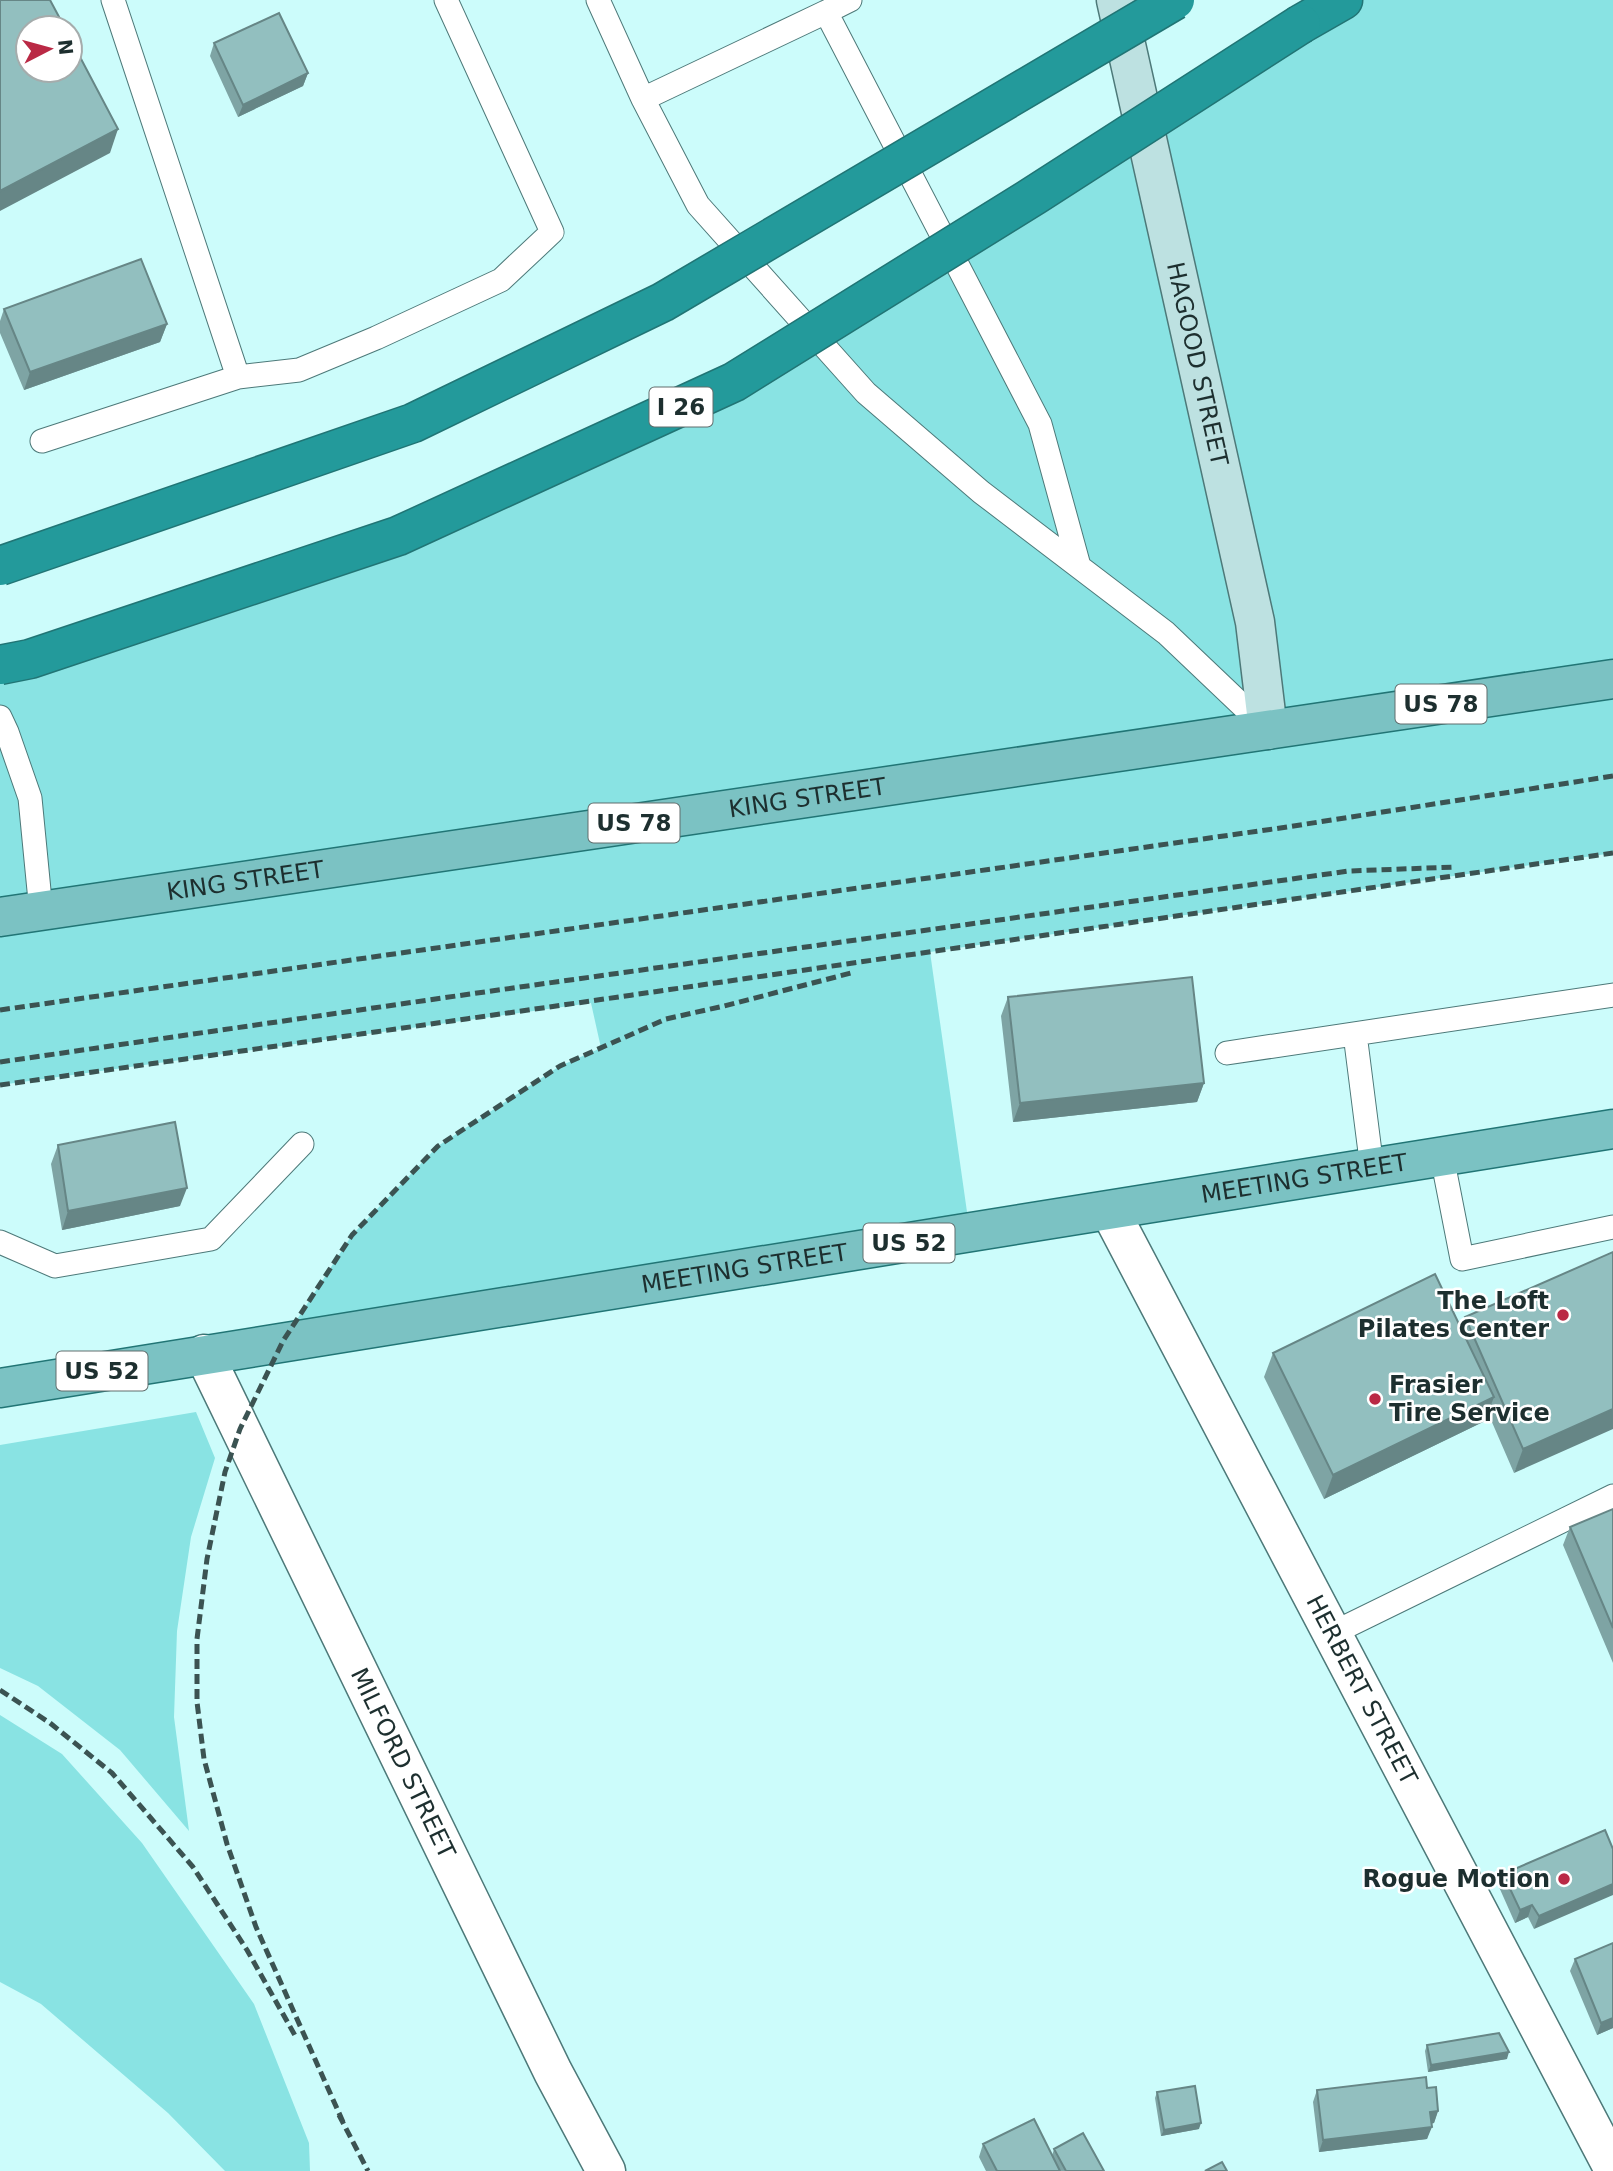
<svg xmlns="http://www.w3.org/2000/svg" width="1613" height="2171" viewBox="0 0 1613 2171" font-family="'DejaVu Sans',sans-serif">
	<style>
		.green { fill: #89e3e3 }
		.lines { fill: none; stroke-linecap: round; stroke-linejoin: round }
		.lane-casing { stroke: #4d7979; stroke-width: 25 }
		.street-casing { stroke: #4d7979; stroke-width: 41 }
		.secondary-casing { stroke: #4d7979; stroke-width: 41 }
		.primary-casing { stroke: #217575; stroke-width: 41 }
		.highway-casing { stroke: #217575; stroke-width: 41 }
		.lane { stroke: #fff; stroke-width: 23 }
		.street { stroke: #fff; stroke-width: 38 }
		.secondary { stroke: #bde1e1; stroke-width: 38 }
		.primary { stroke: #7bc2c3; stroke-width: 38 }
		.highway { stroke: #239a9b; stroke-width: 38 }
		.rail { stroke: #3b5352; stroke-width: 5; stroke-dasharray: 10 5; stroke-linecap: butt }
		.highway-bridge-casing { stroke: #217575; stroke-width: 41; stroke-linecap: butt }
		.highway-bridge { stroke: #239a9b; stroke-width: 38 }
		.wall { fill: #7ea4a4 }
		.shaded-wall { fill: #668686 }
		.building { fill: #92bfbf; stroke: #668686; stroke-width: 2 }
		.poi-dot { fill: #ba2945; stroke: #fff; stroke-width: 2.5 }
		.labels { text-anchor: middle; stroke-width: 5; stroke-linejoin: round; paint-order: stroke }
		.shield { fill: #fff; stroke: #616d6d; stroke-width: 2 }
		.shield-label { font-size: 23px; font-weight: bold; fill: #1d2f2f }
		.street-label { font-size: 24px; fill: #1d2f2f; stroke: #fff }
		.poi-label { font-size: 24px; font-weight: bold; fill: #1d2f2f; stroke: #fff; text-anchor: end }
	</style>
	<rect width="100%" height="100%" fill="#ccfcfb"/>
	<path class="green" d="M1343 0H1613V853L930 952 970 1233 283 1341 352 1235 438 1146 560 1066 601 1048 591 1003 0 1085V665L398 536 734 382Z
		M196 1412 215 1458 191 1537 177 1631 174 1717 189 1831 120 1750 38 1686 0 1668V1445Z
		M0 1715 62 1754 142 1843 254 2004 309 2143 310 2171H225L168 2113 41 2004 0 1982Z"/>
	<g class="lines">
		<g class="lane-casing">
			<path id="lane" d="M598 0 643 99 698 205 866 393 981 492 1166 633 1268 730
				M850 0 826 12 1040 424 1079 566
				M643 99 826 12
				M238 377 299 370 376 338 501 280 552 232 446 0
				M42 441 238 377 113 0
				M0 717 7 732 30 798 41 911
				M1355 1034 1372 1168
				M1227 1053 1613 995
				M1442 1157 1462 1259 1613 1227
				M0 1242 55 1266 211 1239 302 1144
				M1333 1633 1613 1496"/>
		</g>
		<g class="street-casing">
			<g id="street">
				<path id="s1" d="M1110 1211 1613 2168"/>
				<path id="s2" d="M204 1354 553 2072 606 2171"/>
			</g>
		</g>
		<g class="secondary-casing">
			<g id="secondary">
				<path id="s3" d="M1116 0 1255 622 1268 730"/>
			</g>
		</g>
		<g class="primary-casing">
			<g id="primary">
				<path id="s4" d="M0 917 1613 679"/>
				<path id="s5" d="M0 1388 1613 1129"/>
			</g>
		</g>
		<g class="highway-casing">
			<path id="highway" d="M1301 24 1343 0"/>
		</g>
		<use href="#lane" class="lane"/>
		<use href="#street" class="street"/>
		<use href="#secondary" class="secondary"/>
		<use href="#primary" class="primary"/>
		<use href="#highway" class="highway"/>
		<path class="rail" d="M0 1010 1287 827 1613 776
			M0 1062 470 994 1349 871 1455 867
			M0 1085C538 1010 1075 930 1613 853
			M0 1690 50 1723 112 1773 193 1867 247 1950 297 2039
			M339 2115 368 2171
			M343 2122 256 1927 227 1844 204 1759 197 1702V1639L207 1559 225 1472 240 1429 283 1341 352 1235 438 1146 560 1066 666 1019 724 1006 855 972"/>
		<g class="highway-bridge-casing">
			<path id="highway-bridge" d="M0 566 413 423 663 302 1175 0
				M0 665 30 659 398 536 734 382 1035 195 1301 24"/>
		</g>
		<use href="#highway-bridge" class="highway-bridge"/>
	</g>
	<path class="wall" d="M214 43 308 73 303 86 238 117 210 56Z
		M4 309 167 324 160 342 24 390 0 333V321Z
		M1008 997 1204 1083 1197 1102 1013 1122 1001 1016Z
		M58 1145 180 1206 62 1230 51 1164Z
		M1613 1252 1514 1473 1488 1413 1485 1421 1324 1499 1264 1377 1273 1353 1461 1329 1465 1317Z
		M1613 1509V1663L1563 1545 1570 1527Z
		M1605 1830 1534 1929 1528 1917 1515 1923 1499 1887 1503 1874Z
		M1575 1959 1613 2028 1597 2035 1570 1971Z
		M1427 2045 1507 2059 1428 2072 1425 2051Z
		M1427 2088 1438 2111 1434 2123 1431 2124 1427 2139 1319 2152 1313 2102 1317 2090Z
		M1157 2092 1199 2129 1161 2136 1155 2098Z
		M983 2144 1052 2156 1054 2149 1104 2171H986L979 2157Z"/>
	<path class="shaded-wall" d="M308 73 303 86 238 117 243 105Z
		M118 129 110 153 0 211V191Z
		M167 324 160 342 24 390 30 372Z
		M1204 1083 1197 1102 1013 1122 1020 1103Z
		M187 1188 180 1206 62 1230 68 1211Z
		M1494 1397 1485 1421 1324 1499 1333 1475Z
		M1613 1409V1429L1514 1473 1523 1449Z
		M1613 1884V1895L1534 1929 1539 1916Z
		M1532 1905 1528 1917 1515 1923 1520 1910Z
		M1613 2018V2028L1597 2035 1601 2023Z
		M1509 2052 1507 2059 1428 2072 1431 2065Z
		M1438 2111 1434 2123 1425 2124 1430 2112Z
		M1201 2123 1199 2129 1161 2136 1164 2130Z
		M1432 2127 1427 2139 1319 2152 1323 2140Z"/>
	<path class="building" d="M0 0H50L65 28H28V70H70V38L118 129 0 191Z
		M279 13 308 73 243 105 214 43Z
		M141 259 167 324 30 372 4 309Z
		M1192 977 1204 1083 1020 1103 1008 997Z
		M175 1122 187 1188 68 1211 58 1145Z
		M1613 1252V1409L1523 1449 1465 1317Z
		M1435 1274 1494 1397 1333 1475 1273 1353Z
		M1613 1509V1628L1570 1527Z
		M1605 1830 1613 1849V1884L1539 1916 1532 1905 1520 1910 1503 1874Z
		M1613 1943V2018L1601 2023 1575 1959Z
		M1499 2033 1509 2052 1431 2065 1427 2045Z
		M1426 2077 1427 2088 1436 2087 1438 2111 1430 2112 1432 2127 1323 2140 1317 2090Z
		M1195 2086 1201 2123 1164 2130 1157 2092Z
		M1034 2119 1060 2171H997L983 2144Z
		M1083 2133 1104 2171H1066L1054 2149Z
		M1222 2162 1227 2171H1205Z"/>
	<g class="poi-dot">
		<circle cx="1563" cy="1315" r="7"/>
		<circle cx="1375" cy="1399" r="7"/>
		<circle cx="1564" cy="1879" r="7"/>
	</g>
	<g class="labels">
		<g class="shield">
			<rect x="649.5" y="387.5" width="63" height="39" rx="5"/>
			<rect x="1395.5" y="684.5" width="91" height="39" rx="5"/>
			<rect x="588.5" y="803.5" width="91" height="39" rx="5"/>
			<rect x="863.5" y="1223.5" width="91" height="39" rx="5"/>
			<rect x="56.5" y="1351.5" width="91" height="39" rx="5"/>
		</g>
		<g class="shield-label">
			<text x="681" y="415">I 26</text>
			<text x="1441" y="712">US 78</text>
			<text x="634" y="831">US 78</text>
			<text x="909" y="1251">US 52</text>
			<text x="102" y="1379">US 52</text>
		</g>
		<g class="street-label">
			<text dy="8" stroke="none"><textPath href="#s3" startOffset="373">HAGOOD STREET</textPath></text>
			<text dy="8" stroke="none"><textPath href="#s4" startOffset="816">KING STREET</textPath></text>
			<text dy="8" stroke="none"><textPath href="#s4" startOffset="248">KING STREET</textPath></text>
			<text dy="8" stroke="none"><textPath href="#s5" startOffset="1321">MEETING STREET</textPath></text>
			<text dy="8" stroke="none"><textPath href="#s5" startOffset="754">MEETING STREET</textPath></text>
			<text dy="8" stroke="none"><textPath href="#s1" startOffset="541">HERBERT STREET</textPath></text>
			<text dy="8" stroke="none"><textPath href="#s2" startOffset="455">MILFORD STREET</textPath></text>
		</g>
		<g class="poi-label">
			<text x="1549" y="1309">The Loft<tspan x="1549" dy="28">Pilates Center</tspan></text>
			<text x="1389" y="1393" text-anchor="start">Frasier<tspan x="1389" dy="28">Tire Service</tspan></text>
			<text x="1550" y="1887">Rogue Motion</text>
		</g>
	</g>
	<g transform="translate(49 49) rotate(84)"><circle r="33" fill="#ffffff" stroke="#a5acac" stroke-width="2"/>
	<path d="M0-5L12 26L0 18L-12 26Z" fill="#ba2945"/>
	<text y="-10" font-size="19" font-weight="bold" text-anchor="middle" fill="#1d2f2f">N</text>
	</g>
</svg>
